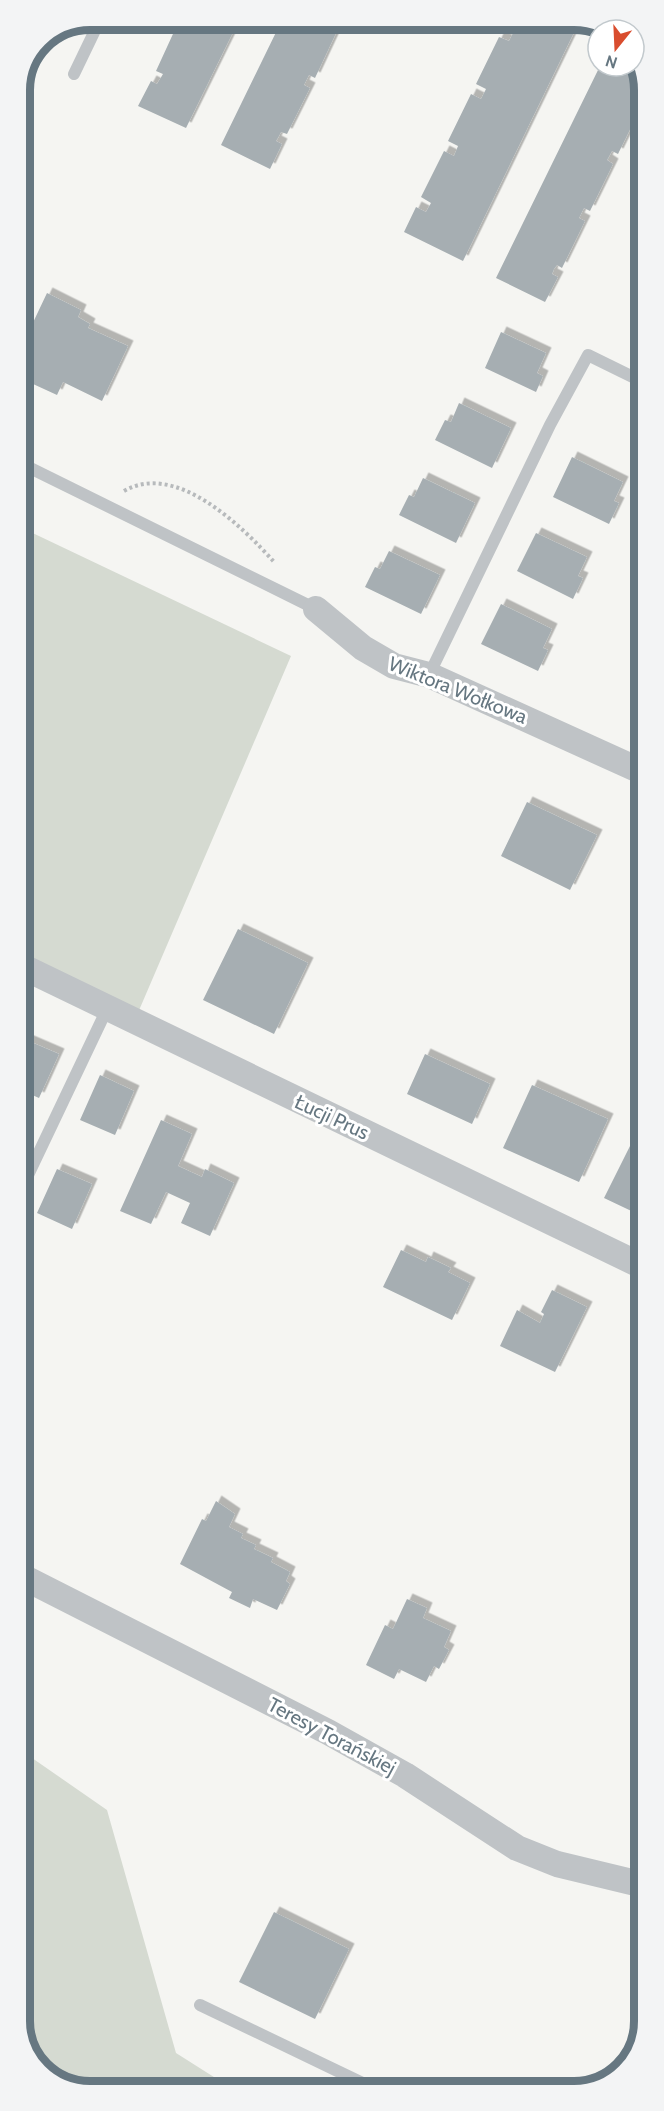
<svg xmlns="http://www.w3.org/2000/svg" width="664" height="2111" viewBox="0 0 664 2111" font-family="Cabin,sans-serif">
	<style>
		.green { fill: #d5dad1 }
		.building { fill: #a6aeb2; filter: url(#shadow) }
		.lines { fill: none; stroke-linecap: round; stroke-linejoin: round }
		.path { stroke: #b7babc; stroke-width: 4; stroke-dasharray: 3 3; stroke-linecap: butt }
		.lane { stroke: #bfc3c6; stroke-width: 12 }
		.street { stroke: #bfc3c6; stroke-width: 26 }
		.labels { text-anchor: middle; stroke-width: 6; stroke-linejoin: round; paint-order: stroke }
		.street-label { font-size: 20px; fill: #667781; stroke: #fff }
		.rim { fill: none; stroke: #667781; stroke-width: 8 }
	</style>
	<defs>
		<filter id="shadow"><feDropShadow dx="5.5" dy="-5.5" stdDeviation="0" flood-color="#0004"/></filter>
	</defs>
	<rect width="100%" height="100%" fill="#f5f5f2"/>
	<path class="green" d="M20 527 291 656 134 1022 33 973 21 1000Z
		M22 1751 107 1810 176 2053 236 2091H85L44 2074 22 2039Z"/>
	<path class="building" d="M189 20H239L186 128 138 106 151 81 157 84 163 74 156 71 178 23 185 27Z
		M282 20H335L331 28 337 31 315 78 309 75 304 85 310 88 287 134 281 132 279 136 276 141 282 144 270 169 221 145Z
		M507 20H580L463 261 404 232 416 207 426 212 431 203 421 197 444 151 454 156 458 146 448 141 471 94 481 99 486 89 476 84 499 37 509 41 514 31 504 27Z
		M634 59 642 72V95L639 94 634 104 641 107 618 154 612 151 607 160 613 164 590 211 584 208 579 218 585 221 562 268 557 265 554 269 552 274 558 277 545 302 496 278 600 66H634Z
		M47 293 81 310 78 317 90 324 88 328 128 346 102 401 63 382 57 395 20 378V350Z
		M501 332 546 353 537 373 543 376 536 392 485 368Z
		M459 403 511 428 492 468 435 440 445 420 451 422Z
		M572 457 623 482 614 501 619 503 609 524 553 497Z
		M423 478 475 503 456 543 399 515 409 495 414 497Z
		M536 533 587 557 578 576 583 578 573 599 517 571Z
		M389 551 440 575 421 614 365 587 375 567 380 569Z
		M501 604 552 629 543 648 548 650 538 671 481 644Z
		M527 802 597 835 570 890 501 856Z
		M238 929 308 963 274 1034 203 1000Z
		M24 1039 59 1054 39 1098 21 1090V1046Z
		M425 1054 490 1084 472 1124 407 1094Z
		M100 1075 134 1091 115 1135 80 1120Z
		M532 1085 608 1119 579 1182 503 1148Z
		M161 1120 192 1134 178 1166 202 1177 205 1169 234 1183 210 1236 181 1223 190 1203 166 1192 151 1224 120 1211Z
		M638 1130 643 1133 644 1217 604 1198Z
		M57 1169 92 1184 72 1229 37 1213Z
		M401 1250 426 1262 428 1257 451 1268 448 1272 470 1283 452 1320 383 1287Z
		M552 1290 587 1307 555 1372 500 1346 517 1310 540 1323 544 1314 541 1312Z
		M216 1501 235 1514 229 1527 243 1534 241 1538 256 1545 254 1549 273 1558 271 1562 290 1572 286 1581 290 1584 277 1610 253 1599 250 1608 229 1598 232 1592 180 1564 202 1519 206 1521Z
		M407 1599 427 1608 423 1618 451 1631 444 1647 449 1650 439 1669 434 1666 426 1682 399 1669 394 1679 366 1665 385 1625 393 1629Z
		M274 1912 349 1949 315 2019 239 1982Z"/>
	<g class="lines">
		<path class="path" d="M124 491C176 461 242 526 275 563"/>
		<path class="lane" d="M74 74 100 20
			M20 463 316 609
			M429 675 550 425 588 355 643 382
			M21 1190 107 1009
			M200 2005 377 2090"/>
		<path class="street" d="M316 609 363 648 394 666 429 675 643 772
			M21 966 644 1267
			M21 1576 328 1732 405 1775 517 1848 557 1864 644 1885"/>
	</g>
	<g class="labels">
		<g class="street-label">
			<text transform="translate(458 690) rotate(22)" y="7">Wiktora Wołkowa</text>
			<text transform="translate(332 1117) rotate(25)" y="7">Łucji Prus</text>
			<text transform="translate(332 1736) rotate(28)" y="7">Teresy Torańskiej</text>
		</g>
	</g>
	<path d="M0 0H664V2111H0ZM90 30H574A60 60 0 0 1 634 90V2021A60 60 0 0 1 574 2081H90A60 60 0 0 1 30 2021V90A60 60 0 0 1 90 30Z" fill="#f3f4f5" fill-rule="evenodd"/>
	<path class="rim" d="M90 30H574A60 60 0 0 1 634 90V2021A60 60 0 0 1 574 2081H90A60 60 0 0 1 30 2021V90A60 60 0 0 1 90 30Z"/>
	<g transform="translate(616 48) rotate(198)"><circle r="28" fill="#ffffff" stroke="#c2c9cd" stroke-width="1.5"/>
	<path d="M0-4.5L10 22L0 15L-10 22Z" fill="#d94d2e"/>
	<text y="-9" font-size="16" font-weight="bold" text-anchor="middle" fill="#667781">N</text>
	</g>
</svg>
